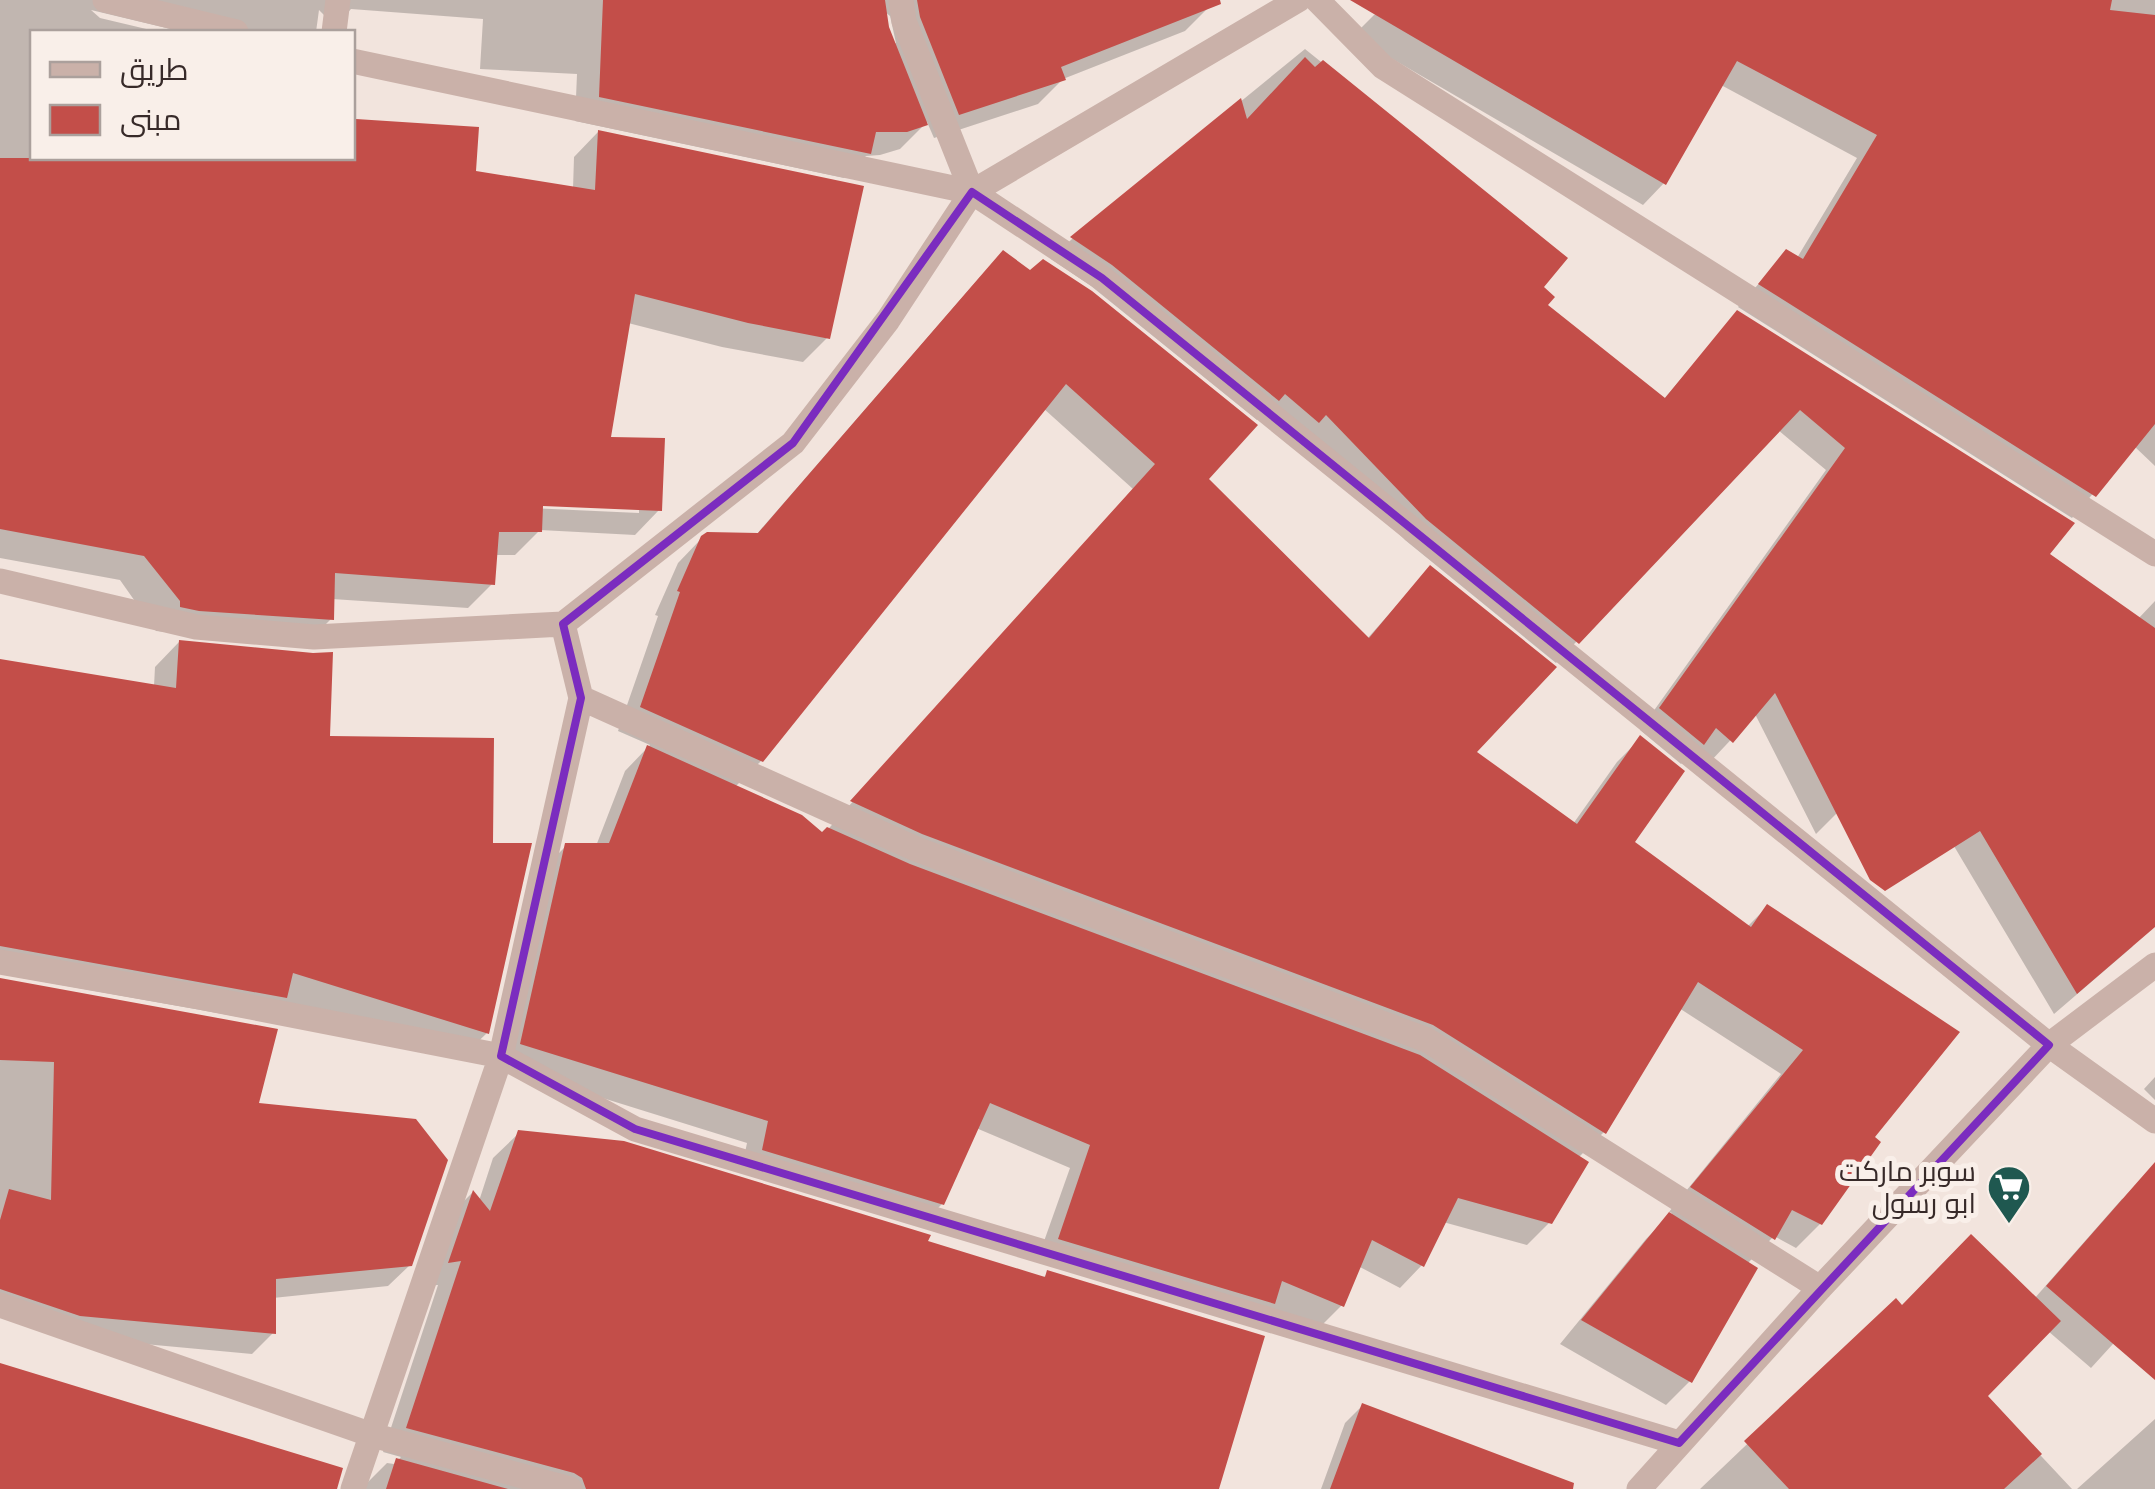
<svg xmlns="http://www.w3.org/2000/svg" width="2155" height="1489" viewBox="0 0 2155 1489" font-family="Arial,Cairo,sans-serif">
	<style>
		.shadow { fill: #0003; fill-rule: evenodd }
		.building { fill: #c34e49 }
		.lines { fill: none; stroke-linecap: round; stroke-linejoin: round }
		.minor { stroke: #cab1a9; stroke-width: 25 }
		.marked { fill: none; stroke: #7b2cbf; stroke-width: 8; stroke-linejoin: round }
		.labels { text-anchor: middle; stroke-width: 10; stroke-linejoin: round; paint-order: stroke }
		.poi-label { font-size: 28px; fill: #372a29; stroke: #f9efe9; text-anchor: end }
	</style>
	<rect width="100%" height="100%" fill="#f2e4dd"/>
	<path class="shadow" d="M0 0H1208L1210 6 1185 31 1063 79 1038 104 934 138 927 122 900 149 880 155 866 156 844 178 575 121 577 74 480 69 483 19 351 9 330 32 329 20 319 10 316 32H183L91 10 100 18 159 32H32V158H352V121L476 129 473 173 573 189 574 157 598 132 828 337 803 362 722 347 628 323 608 439 659 510 635 535 540 530 515 555H495L493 583 468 608 332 599 331 619 306 644H288L156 631 120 580 0 558ZM884 11 890 16 896 43 893 44ZM530 502 639 508V513L530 508Z
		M1401 0H2155V466L2134 446 2072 518 1738 307 1787 252 1797 258 1857 158 1721 85 1664 183 1643 205 1353 36 1374 15Z
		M1305 49 1565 258 1540 287 1545 306 1663 400 1737 313 2071 523 1836 814 1816 834 1755 714 1710 762 1696 749 1681 764 1640 730 1826 470 1778 430 1556 663 1405 540 1304 435 1263 414 1257 420 1091 286 1051 259 1072 239Z
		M980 277 1206 479 1366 640 1430 568 1473 752 1573 824 1617 762 1641 738 1631 842 1747 927 1767 907 1871 1138 1820 1224 1796 1248 1774 1236 1747 1264 1690 1381 1666 1405 1560 1344 1646 1239 1672 1213 1669 1212 1781 1074 1679 1008 1604 1132 1578 1158 1550 1222 1527 1245 1443 1222 1422 1265 1400 1288 1358 1266 1341 1306 1319 1328 1037 1261 1070 1168 976 1128 942 1204 920 1226 741 1172 747 1143 500 1066 544 868 566 846H596L625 771 650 745 618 731 658 616 655 615 678 563 702 538 756 535ZM1043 408 1133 489 822 836 734 788 761 761Z
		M2155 601V911L2132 947 2054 1014 1942 826Z
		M179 642 328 738 487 1033 462 1057 0 974V661L154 686 155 667Z
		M0 979 256 1105 410 1265 388 1286 273 1298V1333L252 1354 58 1336 0 1316Z
		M2155 1077V1100L2144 1089Z
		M519 1133 925 1242 1042 1279 1048 1273 1216 1489H361L387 1463 394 1464 401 1457 383 1452 438 1285 425 1286 448 1217 472 1193 479 1201 493 1158Z
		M2155 1184V1298L2091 1368 2048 1331 1985 1396 2072 1489H1700L1896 1302 1902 1308 2034 1299 2122 1199Z
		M1362 1406 1485 1489H1321L1345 1423Z
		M2155 1419V1489H2077Z"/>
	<path class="building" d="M603 0H885L889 27 928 125 907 132H876L871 154 599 97Z
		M917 0H1220L1221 4 1061 67 1066 80 959 115 920 17Z
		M1350 0H2112L2110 10 2155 15V424L2096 497 1758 284 1786 249 1803 259 1877 135 1737 61 1666 185Z
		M1305 57 1315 67 1323 60 1568 258 1544 287 1555 297 1548 305 1665 398 1737 310 2075 523 2050 554 2155 628V927L2077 994 1980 831 1885 891 1870 880 1775 693 1733 743 1716 728 1704 745 1659 708 1845 448 1800 410 1579 644 1426 519 1326 415 1319 423 1285 394 1279 401 1112 265 1070 237 1241 98 1247 119Z
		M356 119 479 127 476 171 595 190 598 130 864 186 830 339 748 323 635 294 611 437 665 438 662 511 543 506 542 532H499L495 585 335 573 334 620 199 611 180 607V601L144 556 0 529V158H354Z
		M1003 250 1030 270 1043 259 1092 291 1258 425 1209 479 1369 638 1430 565 1557 667 1477 752 1577 824 1640 735 1685 771 1635 842 1751 927 1767 904 1960 1032 1875 1137 1881 1142 1822 1225 1792 1210 1775 1240 1690 1187 1803 1050 1698 982 1606 1134 1433 1025 922 834 850 801 1155 464 1066 384 763 762 640 707 680 592 677 591 701 536 707 532 758 533Z
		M179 640 313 653 333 652 330 736 494 738 493 843H532L489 1034 293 973 287 998 0 946V659L176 688Z
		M647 745 802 815 822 832 827 827 910 864 1420 1055 1589 1162 1552 1224 1458 1198 1424 1267 1372 1240 1344 1307 1282 1281 1275 1304 1058 1239 1090 1145 990 1103 944 1205 762 1150 768 1121 520 1044 565 843H609Z
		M0 978 278 1029 259 1103 416 1119 448 1160 412 1266 276 1279V1334L80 1316 0 1289V1220L9 1189 51 1200 54 1062 0 1060Z
		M518 1130 624 1141 931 1235 928 1241 1045 1277 1047 1270 1265 1336 1219 1489H586L582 1478 574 1473 406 1428 461 1261 448 1263 473 1190 490 1211Z
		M2155 1162V1380L2046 1286Z
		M1669 1212 1758 1268 1692 1383 1581 1320Z
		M1971 1234 2061 1321 1988 1396 2042 1454 2004 1489H1789L1744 1441 1896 1298 1902 1305Z
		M0 1363 343 1468 337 1489H0Z
		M1362 1403 1574 1483 1573 1489H1330Z
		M396 1458 508 1489H386Z"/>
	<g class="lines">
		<path class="minor" d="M105 0 236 32
			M901 0 904 21 972 192
			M1317 0 1383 67 2155 554
			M334 32 338 0
			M352 61 972 192 1102 278 2049 1045 2155 1121
			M0 581 196 627 314 637 563 624
			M581 698 916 849 1427 1040 1820 1288
			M0 962 199 997 501 1056 635 1129 1679 1443
			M0 1305 372 1435 570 1489
			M353 1489 501 1056 581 698 563 624 793 443 888 320 972 192 1298 0
			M1639 1489 1820 1288 2049 1045 2155 965"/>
	</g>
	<path class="marked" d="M972 192 1102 278 2049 1045 1679 1443 635 1129 501 1056 581 698 563 624 793 443Z"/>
	<defs>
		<g id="supermarket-pin" transform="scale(2.25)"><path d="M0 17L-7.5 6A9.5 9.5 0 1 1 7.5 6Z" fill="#1f5850" stroke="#f9efe9"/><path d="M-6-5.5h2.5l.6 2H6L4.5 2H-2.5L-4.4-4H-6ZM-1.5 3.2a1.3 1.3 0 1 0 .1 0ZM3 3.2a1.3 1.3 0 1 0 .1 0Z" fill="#fff"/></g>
	</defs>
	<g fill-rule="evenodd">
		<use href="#supermarket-pin" x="2009" y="1187"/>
	</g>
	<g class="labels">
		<g class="poi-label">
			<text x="1976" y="1181">سوبر ماركت<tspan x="1976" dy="32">ابو رسول</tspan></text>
		</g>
	</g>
	<rect x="30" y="30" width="325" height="130" fill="#f9efe9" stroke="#aba09c" stroke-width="2.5"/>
	<rect x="50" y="62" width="50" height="15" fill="#cab1a9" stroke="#aba09c" stroke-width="2.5"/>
	<text x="120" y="80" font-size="30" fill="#372a29">طريق</text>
	<rect x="50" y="105" width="50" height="30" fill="#c34e49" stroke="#aba09c" stroke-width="2.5"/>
	<text x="120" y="130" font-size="30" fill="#372a29">مبنى</text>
</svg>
